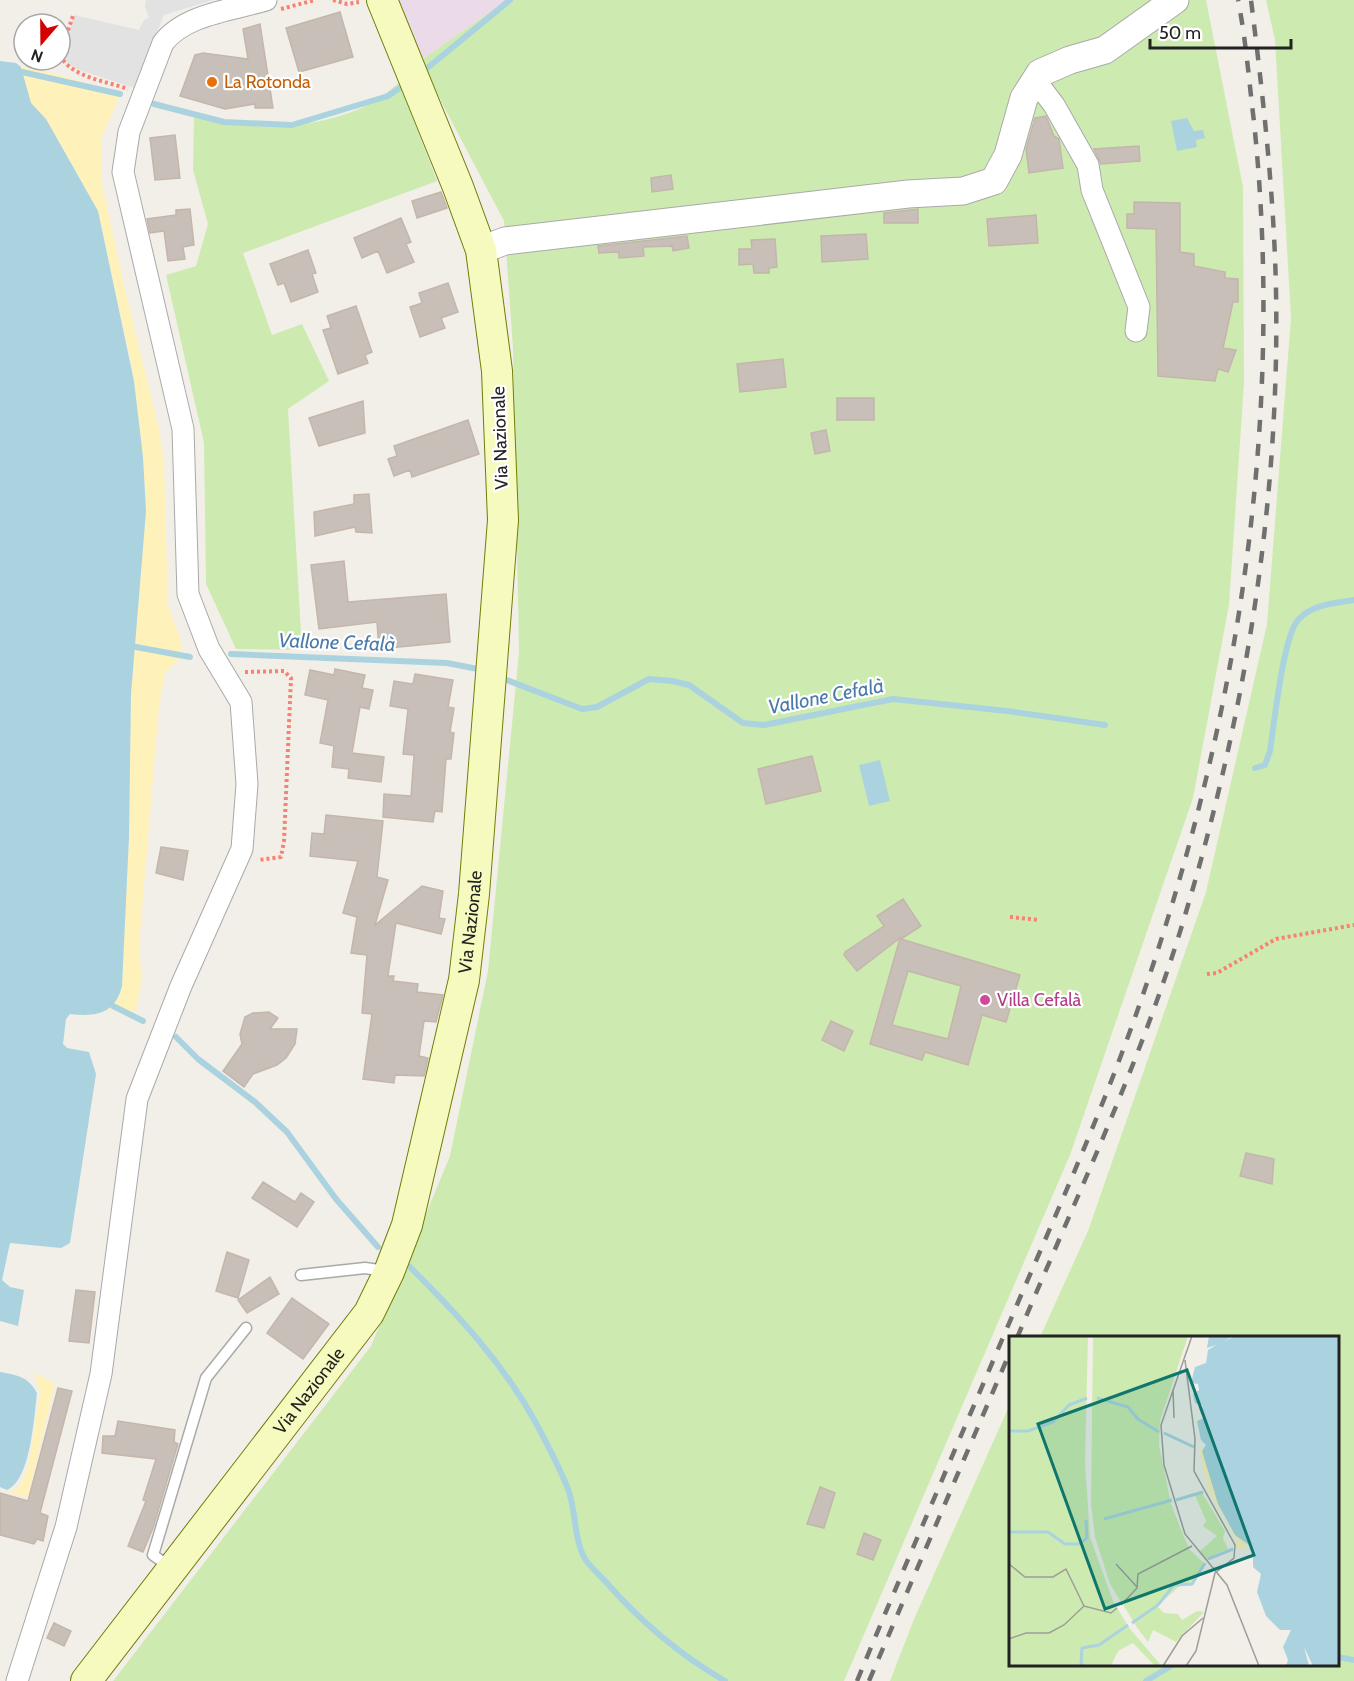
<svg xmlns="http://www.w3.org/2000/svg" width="1354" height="1681" viewBox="0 0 1354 1681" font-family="Cabin,sans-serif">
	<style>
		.industrial { fill: #ebdbe8 }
		.grass { fill: #cdebb0 }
		.sand { fill: #fff1ba }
		.parking { fill: #e2e2e2 }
		.water { fill: #aad3df }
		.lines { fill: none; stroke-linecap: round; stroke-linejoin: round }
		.stream { stroke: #aad3df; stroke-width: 6 }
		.building { fill: #c7bfb8; stroke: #c4b6ab; stroke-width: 1.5; fill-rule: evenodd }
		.service-casing { stroke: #a9a9a9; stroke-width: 13 }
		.minor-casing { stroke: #a9a9a9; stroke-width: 23 }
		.tertiary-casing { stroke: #a9a9a9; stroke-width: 29 }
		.secondary-casing { stroke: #707d05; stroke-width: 32 }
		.path { stroke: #fa8072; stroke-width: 4; stroke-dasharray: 3 3; stroke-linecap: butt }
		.service { stroke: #fff; stroke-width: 10 }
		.minor { stroke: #fff; stroke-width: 21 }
		.tertiary { stroke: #fff; stroke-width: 27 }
		.secondary { stroke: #f7fabf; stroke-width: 30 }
		.rail { stroke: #707070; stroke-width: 4.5; stroke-dasharray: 12 12; stroke-linecap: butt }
		.food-dot { fill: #e8710a; stroke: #fff; stroke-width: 2 }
		.hotel-dot { fill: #d1479c; stroke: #fff; stroke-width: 2 }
		.labels { text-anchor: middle; stroke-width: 4.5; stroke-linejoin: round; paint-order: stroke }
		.food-label { font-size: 18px; fill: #c56008; stroke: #fff; text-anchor: start }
		.street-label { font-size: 18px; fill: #222; stroke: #fff }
		.hotel-label { font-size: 18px; fill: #b23c85; stroke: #fff; text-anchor: start }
		.water-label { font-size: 20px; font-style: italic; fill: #4a7aab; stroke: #fff }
		.inset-river { fill: none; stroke: #aad3df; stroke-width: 3 }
		.inset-road { fill: none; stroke: #9f9d99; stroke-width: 1.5 }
		.view { fill: #0f766e; fill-opacity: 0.15; stroke: #0f766e; stroke-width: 3 }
		.inset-edge { fill: none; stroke: #222; stroke-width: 3 }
	</style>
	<rect width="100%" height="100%" fill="#f2efe9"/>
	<path class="industrial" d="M393 0H507L420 61Z"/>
	<path class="grass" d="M507 0H1206L1243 187 1244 383 1229 605 1193 798 1070 1155 844 1681H113L371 1346 450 1156 488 971 519 652 513 348 504 221 420 61Z
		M1266 0H1354V1681H890L914 1619 1010 1404V1664H1338V1338L1040 1337 1088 1231 1206 892 1267 624 1291 318 1275 40Z
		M399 83 437 181 243 253 272 335 302 324 329 381 288 409 302 650 236 649 206 584 204 443 166 275 196 266 208 224 193 170 194 117C252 129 319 132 373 102 382 97 391 89 399 83Z"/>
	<path class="sand" d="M21 67 48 72 121 93 101 138V179L124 285 159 429 164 462 168 606 180 637 183 656 165 673 159 706 139 946 142 978 136 1011 107 1010 119 998 122 986 129 837 131 694 146 511 143 457 132 368 98 211 46 119 31 103Z
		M34 1372 55 1384 28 1496 6 1493 16 1489 22 1481 29 1461 40 1392Z"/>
	<path class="parking" d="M146 0H213L164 15 134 88 76 69 68 64 64 57V46L74 15 139 30 144 20 149 18 145 6Z"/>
	<path class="water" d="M0 61 16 63 21 67 31 103 46 119 98 211 134 381 143 457 146 511 131 694 129 837 122 986C115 1014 96 1017 70 1014L66 1019 63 1044 67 1048 89 1052 96 1074 70 1243 61 1248 10 1243 2 1280 10 1287 24 1290 18 1326 0 1321Z
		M1187 118 1194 131 1203 130 1205 138 1196 140 1197 147 1177 151 1171 121Z
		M880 760 890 801 869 806 859 765Z
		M0 1372C17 1375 29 1377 37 1393 34 1417 31 1480 7 1490L0 1487Z"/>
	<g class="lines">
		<path class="stream" d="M22 72 120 94
			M420 74 510 0
			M154 104 224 122 292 125 388 96 407 83
			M136 647 190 657
			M231 654 447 663 478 669
			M504 679 582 709 597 707 649 679 672 681 689 685 743 723 764 725 893 699 1007 711 1105 725
			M1255 768 1265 765 1270 751C1274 725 1283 637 1298 620 1312 604 1335 603 1354 600
			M113 1006 143 1021
			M176 1037 198 1059 255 1102 287 1132 336 1199 378 1247
			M410 1267C458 1315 503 1363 536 1423 545 1440 563 1474 569 1492 576 1513 574 1539 585 1559 590 1567 600 1575 606 1582 640 1621 680 1655 725 1681
			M1338 1657 1354 1660
			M1146 1681 1174 1664"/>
	</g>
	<path class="building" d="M340 12 353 57 299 72 286 28Z
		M260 24 273 108H255V104L225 109 180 96 195 55 203 53 248 59 243 29Z
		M1046 116 1054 136 1059 139 1063 168 1029 173 1026 149 1035 118Z
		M175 135 180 178 155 180 150 138Z
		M1139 146 1140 161 1101 164 1094 149Z
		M671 175 673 189 652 192 651 178Z
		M441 192 447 208 417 218 412 201Z
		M1134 202 1180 203V252L1194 254V266L1225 272V278L1238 279V302H1233L1223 348 1236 350 1228 372 1218 369 1215 381 1158 376 1156 229 1127 228V214H1134Z
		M190 209 194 245 183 247 185 259 168 261 164 231 150 233 147 219 176 215V210Z
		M918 209V223H884V213Z
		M1036 215 1038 243 989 246 987 219Z
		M401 218 411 242 406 244 414 262 387 273 378 251 362 258 354 238Z
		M866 234 868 259 822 262 821 236Z
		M687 236 689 248 673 251 672 246 643 247 644 256 619 258V252L599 253 598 246Z
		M775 239 777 267 769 268V273H754L753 264 739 265V249H752L751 240Z
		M308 250 316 273 312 274 318 292 291 302 284 283 278 285 270 264Z
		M448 283 458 312 441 318 445 328 420 337 410 307 422 303 419 293Z
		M356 306 372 352 365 355 368 363 338 374 323 330 331 328 327 316Z
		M783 359 786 387 740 392 737 364Z
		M837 398H874V420H837Z
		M363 401 365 433 319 446 309 418Z
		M468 420 479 454 412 477 410 470 394 476 388 459 397 456 394 446Z
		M826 430 830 451 815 454 811 433Z
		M369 494 372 533 356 532 355 527 315 536 314 512 354 504V495Z
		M344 561 348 602 446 594 450 642 379 649 377 622 319 629 311 565Z
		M335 669 365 675 362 688 373 690 369 709 360 707 352 753 384 757 381 782 348 778 349 769 332 767 334 746 320 743 328 700 305 695 310 670 334 675Z
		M415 674 453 680 448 707 454 708 450 732 454 733 451 759H446L442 812 435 811 433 822 383 817 384 794 411 796 414 755 403 754 408 709 390 706 394 681 413 684Z
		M812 756 821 791 766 804 758 769Z
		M326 815 383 821 377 877 388 880 375 925 422 886 443 891 439 918 445 919 441 934 396 923 388 976H394L393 981 418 984 417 992 443 995 436 1022 424 1021 419 1056 428 1058 424 1076 395 1075 394 1083 363 1079 372 1014 362 1013 367 955 351 953 357 917 343 913 358 861 310 856 312 833 324 834Z
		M161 847 188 851 183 880 156 873Z
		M903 899 921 926 901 939 1020 975 1006 1022 982 1015 968 1065 925 1052 922 1060 870 1044 900 938 857 971 844 955 845 952 884 926 877 916ZM908 971 961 986 948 1039 892 1025Z
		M269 1012 278 1018 270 1029H297L295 1044 286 1058 277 1065 253 1074 244 1087 223 1071 242 1044 240 1034 245 1017 253 1013Z
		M831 1021 853 1031 844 1051 822 1040Z
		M1246 1153 1274 1159 1272 1184 1240 1176Z
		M263 1182 295 1202 301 1193 314 1202 297 1227 252 1198Z
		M227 1252 249 1260 238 1298 216 1291Z
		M270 1277 279 1294 247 1313 238 1300Z
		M76 1290 95 1292 89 1343 69 1341Z
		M292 1298 329 1324 303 1359 267 1333Z
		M58 1388 72 1391 40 1513 48 1516 43 1541 37 1539 34 1544 0 1535V1493L28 1501Z
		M118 1421 175 1430 174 1442 178 1444 153 1528 143 1552 128 1546 146 1501 143 1500 156 1459 102 1453 103 1436H115Z
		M820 1487 835 1493 824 1528 807 1524Z
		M864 1533 881 1540 873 1560 857 1554Z
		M54 1623 71 1631 64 1646 47 1638Z"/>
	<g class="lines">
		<g class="service-casing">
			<path id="service" d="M301 1275 365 1268 386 1271
				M170 1567 153 1555 206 1378 246 1328"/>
		</g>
		<g class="minor-casing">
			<path id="minor" d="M1035 80 1054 105 1088 165 1092 190 1139 307 1136 331
				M17 1681 66 1527 101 1374 137 1099 181 986 242 849 247 784 241 702 209 649 188 594 183 429 123 172 129 132 163 43C185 14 233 10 266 0"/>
		</g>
		<g class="tertiary-casing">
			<path id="tertiary" d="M481 250 505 241 908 194 963 191 994 181 1008 155 1024 98 1040 73 1070 60 1105 50 1175 0"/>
		</g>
		<g class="secondary-casing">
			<g id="secondary">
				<path id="s1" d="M86 1681 369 1313 389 1272 407 1225 464 980 474 894 503 520 497 371 481 250 458 187 382 0"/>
			</g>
		</g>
		<path class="path" d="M333 0 347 4 359 2
			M281 9 315 0
			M60 53 73 16
			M60 55C70 77 106 81 128 89
			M245 672 284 671 291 678 284 841 281 857 259 860
			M1010 917 1039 920
			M1207 974 1217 973 1276 939 1354 925"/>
		<use href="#service" class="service"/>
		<use href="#minor" class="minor"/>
		<use href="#tertiary" class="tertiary"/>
		<use href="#secondary" class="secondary"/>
		<path class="rail" d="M1017 1338C1076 1197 1143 1058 1186 912 1246 711 1280 500 1276 290 1274 193 1263 96 1251 0
			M857 1681C910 1553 965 1427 1019 1300 1061 1203 1104 1106 1139 1006 1238 724 1285 420 1254 122 1249 81 1246 40 1238 0
			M869 1681 1010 1352"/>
	</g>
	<circle class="food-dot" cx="212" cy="82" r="6"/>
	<circle class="hotel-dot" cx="985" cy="1000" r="6"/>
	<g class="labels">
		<g class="food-label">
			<text x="224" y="88">La Rotonda</text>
		</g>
		<g class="street-label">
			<text transform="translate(500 438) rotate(-92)" y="6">Via Nazionale</text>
			<text dy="6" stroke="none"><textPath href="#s1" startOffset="870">Via Nazionale</textPath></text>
			<text dy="6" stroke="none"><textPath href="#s1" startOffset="366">Via Nazionale</textPath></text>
		</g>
		<g class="hotel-label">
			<text x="997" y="1006">Villa Cefalà</text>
		</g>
		<g class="water-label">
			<text transform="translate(337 642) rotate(2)" y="7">Vallone Cefalà</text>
			<text transform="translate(826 696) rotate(-11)" y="7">Vallone Cefalà</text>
		</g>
	</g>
	<g transform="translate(1009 1336)">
		<rect width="330" height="330" fill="#f2efe9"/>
		<path d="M0 0H79L76 127 81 201 104 265 121 293 151 328 146 330 124 307 109 315 102 330H0ZM84 0H179L151 85 150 109 162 168 175 201 181 214 197 229 184 246 172 249 148 270 155 277 169 278 173 284 188 275 195 276 167 306 144 294 139 306 129 293 101 248 86 201 82 168ZM193 157 216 195 214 202 219 213 206 218 198 225 190 216 208 200 194 190 197 185 186 159Z" fill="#cdebb0"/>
		<path d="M193 112 215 182 240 212 228 213 227 203 199 154 190 113Z" fill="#fff1ba"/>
		<path d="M200 0H223L215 6 225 0H330V330H304L295 311 300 330H277L279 324 274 311 282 294H271L257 280 248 256 252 238 244 231V212L226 199 209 168 193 115 197 109 192 104 188 85 195 82 190 73 194 70 186 67 184 58 190 54 189 48 182 47 186 31 197 27 199 14 207 9 198 12Z" fill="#aad3df"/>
		<path class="inset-river" d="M88 62 119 71 129 83 150 96M0 95H19L44 86 60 69 78 62M155 97 185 111M167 164 194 156M95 183 163 164M0 196H39L56 208H70L78 202 77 184M199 223 224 213M123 287 149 269 165 249 183 248 196 227M72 330 73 312 90 309 119 289"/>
		<path class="inset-road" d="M183 0 152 89 155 129 176 198 218 249 250 330M176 24 186 103 185 135 226 209 225 222 206 237 187 315 177 330M164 53 165 82M0 228 16 241H44L57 233 75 270M107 228 128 251M112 269 128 252 129 238 183 210M0 303 17 297H40L55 289 75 270 102 277 108 272M154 330 173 300 194 282"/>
		<path class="view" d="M178 34 245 219 96 273 29 88Z"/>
		<rect width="330" height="330" class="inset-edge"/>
	</g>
	<g transform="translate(42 42) rotate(200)"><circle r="28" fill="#ffffff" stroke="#a7a7a7" stroke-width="1.5"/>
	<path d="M0-4.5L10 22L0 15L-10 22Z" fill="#d40000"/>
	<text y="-9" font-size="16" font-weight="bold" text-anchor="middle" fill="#222222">N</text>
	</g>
	<path d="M1150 39v9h141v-9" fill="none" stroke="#222222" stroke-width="3"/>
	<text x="1159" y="39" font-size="18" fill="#222222" stroke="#ffffff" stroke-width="4.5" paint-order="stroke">50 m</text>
</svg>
